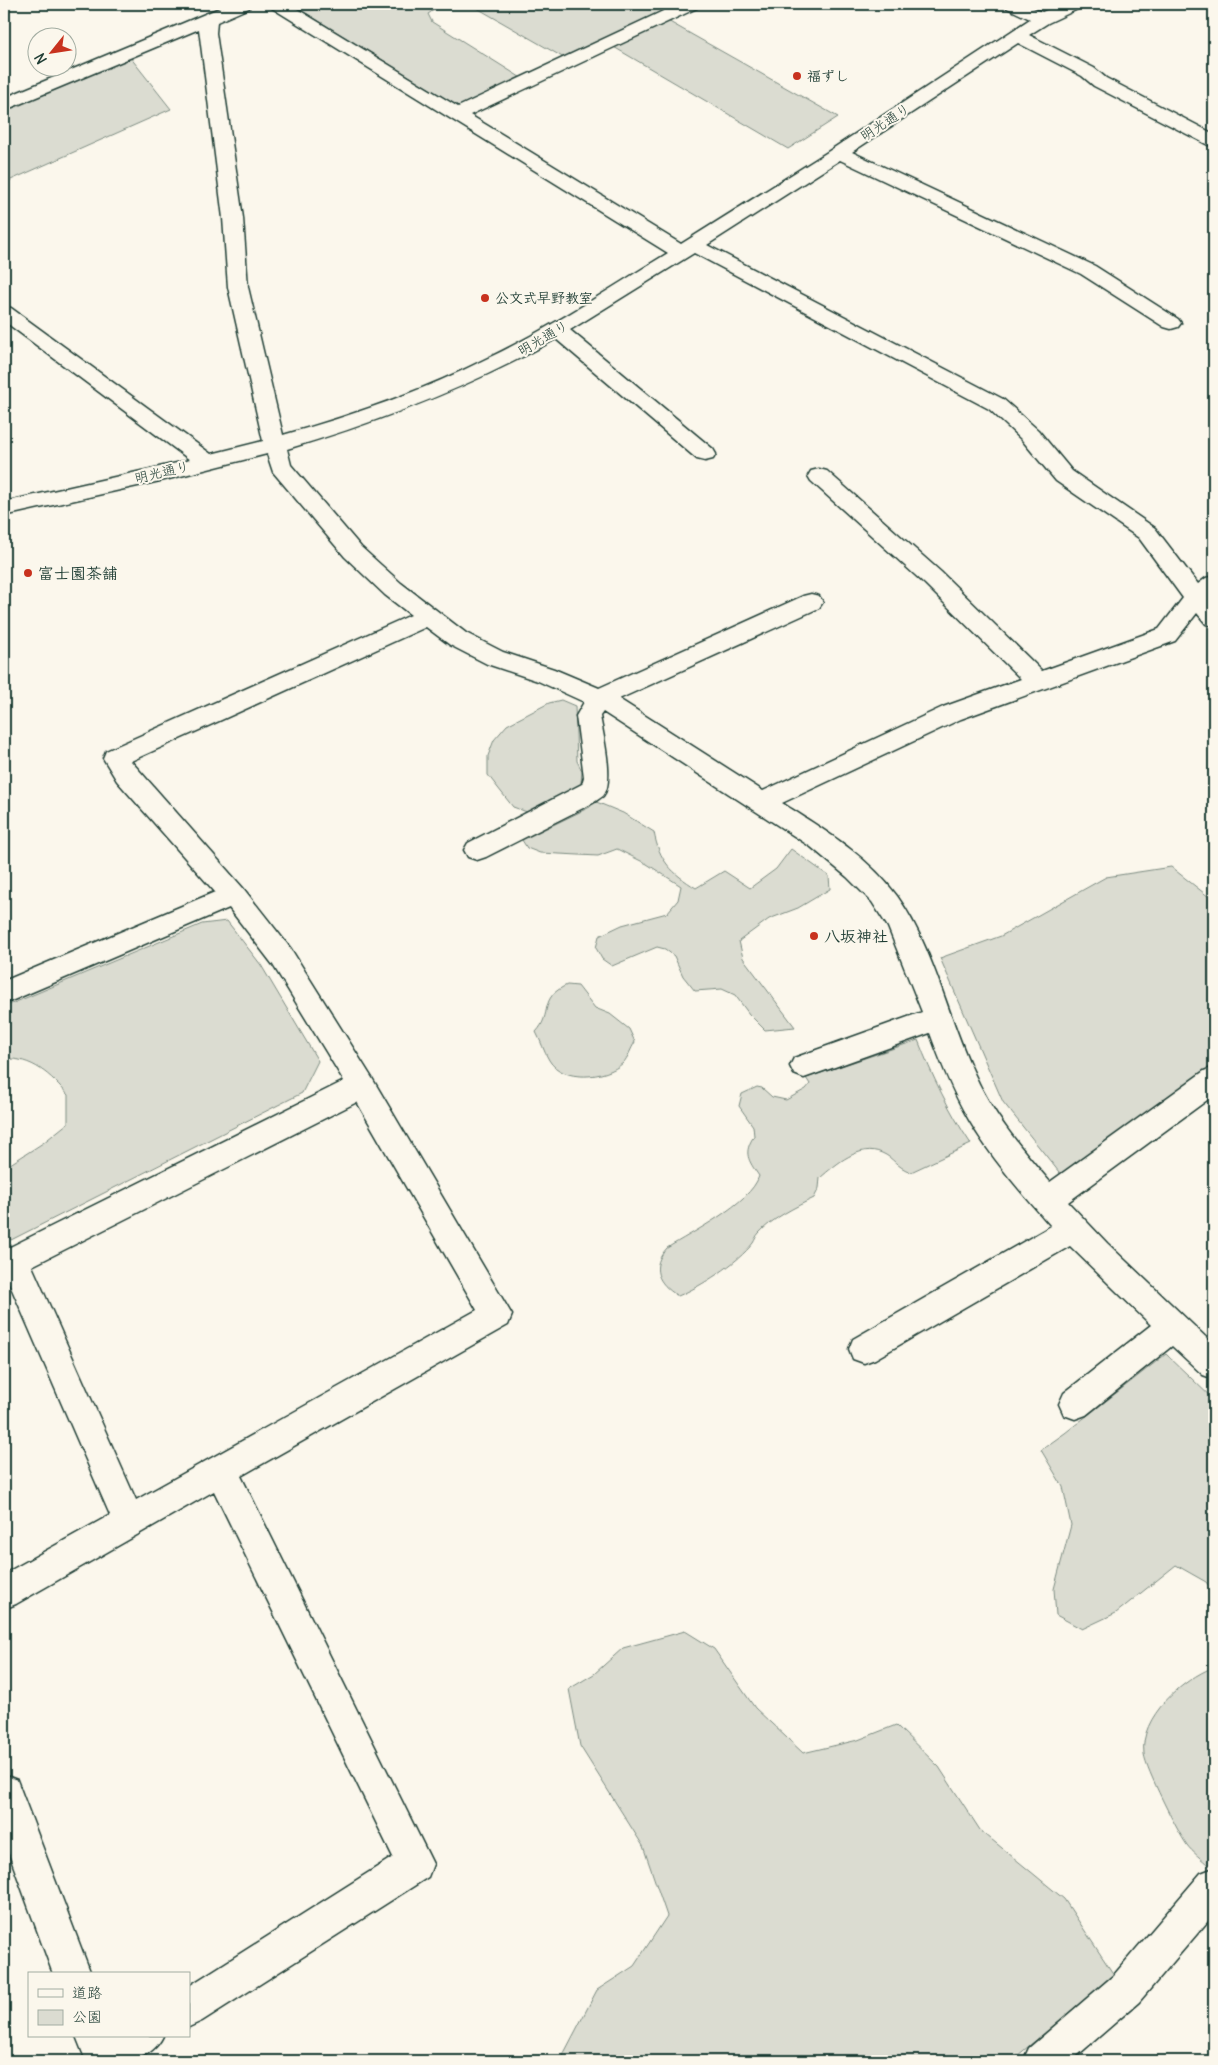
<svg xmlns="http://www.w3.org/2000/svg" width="1218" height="2065" viewBox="0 0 1218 2065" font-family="Delius,'Klee One',sans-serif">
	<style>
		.green { fill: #dbdcd1; stroke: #7d8c82 }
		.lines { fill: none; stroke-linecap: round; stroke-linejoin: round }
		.minor-casing { stroke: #1f3d34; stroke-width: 3 }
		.minor { fill: #fbf7ec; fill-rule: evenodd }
		.poi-dot { fill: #c8321e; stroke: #fbf7ec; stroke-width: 2 }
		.labels { text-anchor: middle; stroke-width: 4; stroke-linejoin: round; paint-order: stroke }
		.far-poi-label { font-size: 14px; font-weight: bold; fill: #1f3d34; stroke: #fbf7ec; text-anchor: start }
		.far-street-label { font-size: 14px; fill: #1f3d34; stroke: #fbf7ec }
		.poi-label { font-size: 16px; font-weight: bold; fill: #1f3d34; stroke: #fbf7ec; text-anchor: start }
	</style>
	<rect width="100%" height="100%" fill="#fbf7ec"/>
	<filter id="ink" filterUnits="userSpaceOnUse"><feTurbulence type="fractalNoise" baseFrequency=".02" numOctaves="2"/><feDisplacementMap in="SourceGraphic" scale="10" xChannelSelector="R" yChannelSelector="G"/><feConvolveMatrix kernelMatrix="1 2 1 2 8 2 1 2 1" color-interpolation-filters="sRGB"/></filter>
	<g filter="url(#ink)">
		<path class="green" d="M291 4H449L438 7 428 14 432 22 523 79 461 108Z
			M470 4H681L566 59Z
			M666 20 838 117 788 149 612 46Z
			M130 57 171 109 4 183V109Z
			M561 700 575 706 577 761 582 771 581 783 568 795 530 813 513 807 498 788 488 775V756L494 740 507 725 549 703Z
			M594 801 623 813 654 832C659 861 672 873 696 888L724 871 750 888 776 869 791 849 829 876 830 889 798 908 769 919 739 941 743 958 795 1027 765 1030 749 1014 735 995 722 989 695 991 683 976 674 956 665 949 657 947 612 966 602 959 596 948 599 936 622 925 667 913 678 900 681 886 647 864 617 849 598 856 540 853 527 848 522 840 590 807Z
			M1171 867 1214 901V1063L1189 1085 1063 1177 1003 1102 940 958 1001 936 1106 877Z
			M227 921 261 965 318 1061 302 1093 11 1240 4 1231V1168L43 1143 68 1123V1095C51 1075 32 1057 4 1059V1007L202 924Z
			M567 985 578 986 595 1008 610 1014 629 1029 635 1042C631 1048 628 1058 623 1063 606 1079 562 1083 549 1060 544 1052 541 1041 536 1032 553 1014 538 998 567 985Z
			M918 1040C932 1076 949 1111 971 1144L911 1172C896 1167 894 1158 882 1153 860 1143 836 1164 820 1178L819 1188 814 1198C795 1207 773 1218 759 1233 756 1236 755 1240 753 1243 738 1263 700 1287 678 1296 657 1283 650 1267 667 1248 691 1233 751 1203 759 1176 748 1160 743 1153 754 1136L753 1126 739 1106 742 1094 757 1087 762 1088 772 1097 786 1100 806 1089 810 1084 806 1078Z
			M1166 1354 1214 1400V1593L1206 1582 1176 1565 1116 1613 1082 1629 1056 1615 1054 1589 1071 1525 1063 1487 1041 1450 1065 1433Z
			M685 1631 714 1649 755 1708 803 1753 858 1740 896 1725 939 1767 980 1830 1064 1899 1114 1975 1011 2061H562L564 2053 597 1990 634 1966 667 1916 643 1846 580 1746 569 1689 594 1674 623 1648Z
			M1214 1667V1859L1209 1866C1202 1859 1192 1852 1187 1845 1177 1831 1146 1769 1144 1754 1139 1717 1183 1679 1214 1667Z"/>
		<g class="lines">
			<g class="minor-casing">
				<path id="minor" d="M229 4H251L249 8 217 22 216 33 243 218 248 287 283 435C354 415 423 391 488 358 551 328 609 289 668 253L272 8 270 4H289L458 107 678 4H699L697 8 470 115 681 244 826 153 1030 19 1007 8 1005 4H1025L1042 12 1061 4H1082L1080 8 1048 23 1029 35 1094 68 1106 78 1214 134V146L1208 145 1094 86 1082 76 1018 43 852 152 1095 266 1178 319 1181 323 1178 327 1171 329 1164 327 1081 274 840 160 707 245 1003 399 1038 430 1072 471 1155 528 1198 584 1206 578 1214 576V596L1210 599 1214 603V626L1206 624 1197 613 1175 641 961 719 782 803C824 830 868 856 897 896 933 946 948 1018 974 1073 992 1114 1021 1148 1050 1182L1204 1071 1214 1067V1095L1068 1202 1107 1243 1214 1345V1379L1203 1375 1172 1346 1086 1415 1075 1419 1064 1415 1059 1404 1064 1393 1151 1325 1070 1246 875 1359 864 1363 853 1359 849 1349 853 1339 1051 1226C1022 1193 991 1158 969 1120 953 1093 941 1063 930 1033L804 1078 794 1074 790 1066 794 1058 922 1012 888 927 872 902 847 877 811 847 603 712 600 716C603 734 615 782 603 796 600 798 596 801 593 803L486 857 477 860 468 857 464 850 468 843 582 784 584 777 576 716 584 702 538 681 487 664 450 645 426 627 131 761 243 888 291 949 372 1078 512 1315 508 1325 241 1476 433 1864 428 1877 202 2021 189 2027V1986L393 1857 214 1491 16 1604 4 1609V1574L110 1515 4 1271V1250L344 1081 273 965 229 908 4 1004V981L215 892 117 781 103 758 106 751 411 615 385 595 345 557 273 472 267 454 169 479 4 516V502L190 460 4 321V306L11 308 211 454 263 441 228 287 223 218 199 29 10 108 4 109V98ZM694 253 989 409 1022 440 1056 481 1139 538 1183 598 1159 629 1042 671 941 572 827 471 819 469 811 471 808 476 811 481 925 584 1021 679 943 707 763 791 619 699 819 608 823 602 819 596 811 594 803 596 599 688 554 669 503 652 466 633 401 583 361 547 291 465 287 449C381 421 470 387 556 339L697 459 705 461 713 459 716 454 713 449 570 330ZM357 1102 477 1310 136 1500 32 1266Z
					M4 1775 17 1780 91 1974H53L4 1840Z
					M1214 1868V1914L1139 2002 1071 2061H1023L1029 2048 1113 1976 1201 1873Z
					M76 2036H163C149 2065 117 2061 86 2061Z"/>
			</g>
			<use href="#minor" class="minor"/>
		</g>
	</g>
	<g class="poi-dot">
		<circle cx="797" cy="76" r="5"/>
		<circle cx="485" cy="298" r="5"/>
		<circle cx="28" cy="573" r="5"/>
		<circle cx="814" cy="936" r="5"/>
	</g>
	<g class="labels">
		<g class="far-poi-label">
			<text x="807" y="81">福ずし</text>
			<text x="495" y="303">公文式早野教室</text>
		</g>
		<g class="far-street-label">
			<text transform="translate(885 122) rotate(-33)" y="5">明光通り</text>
			<text transform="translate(543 338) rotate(-30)" y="5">明光通り</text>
			<text transform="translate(162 472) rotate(-13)" y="5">明光通り</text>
		</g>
		<g class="poi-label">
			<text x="38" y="579">富士園茶舗</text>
			<text x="824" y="942">八坂神社</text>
		</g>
	</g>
	<rect width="1218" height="2065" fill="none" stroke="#fbf7ec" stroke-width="20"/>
	<rect x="10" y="10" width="1198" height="2045" fill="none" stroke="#1f3d34" stroke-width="2" filter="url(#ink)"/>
	<rect x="28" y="1972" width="162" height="65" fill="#fbf7ec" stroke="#a3ada2"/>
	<rect x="38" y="1989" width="25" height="8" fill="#fbf7ec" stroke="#a3ada2"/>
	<text x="72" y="1998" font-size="15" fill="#1f3d34">道路</text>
	<rect x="38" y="2010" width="25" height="15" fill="#dbdcd1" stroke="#a3ada2"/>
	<text x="72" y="2022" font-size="15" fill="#1f3d34">公園</text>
	<g transform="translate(52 52) rotate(240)"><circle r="24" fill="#fbf7ec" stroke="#a3ada2"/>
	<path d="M0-4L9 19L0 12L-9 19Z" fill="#c8321e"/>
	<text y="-8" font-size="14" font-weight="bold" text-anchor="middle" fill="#1f3d34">N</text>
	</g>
</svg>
